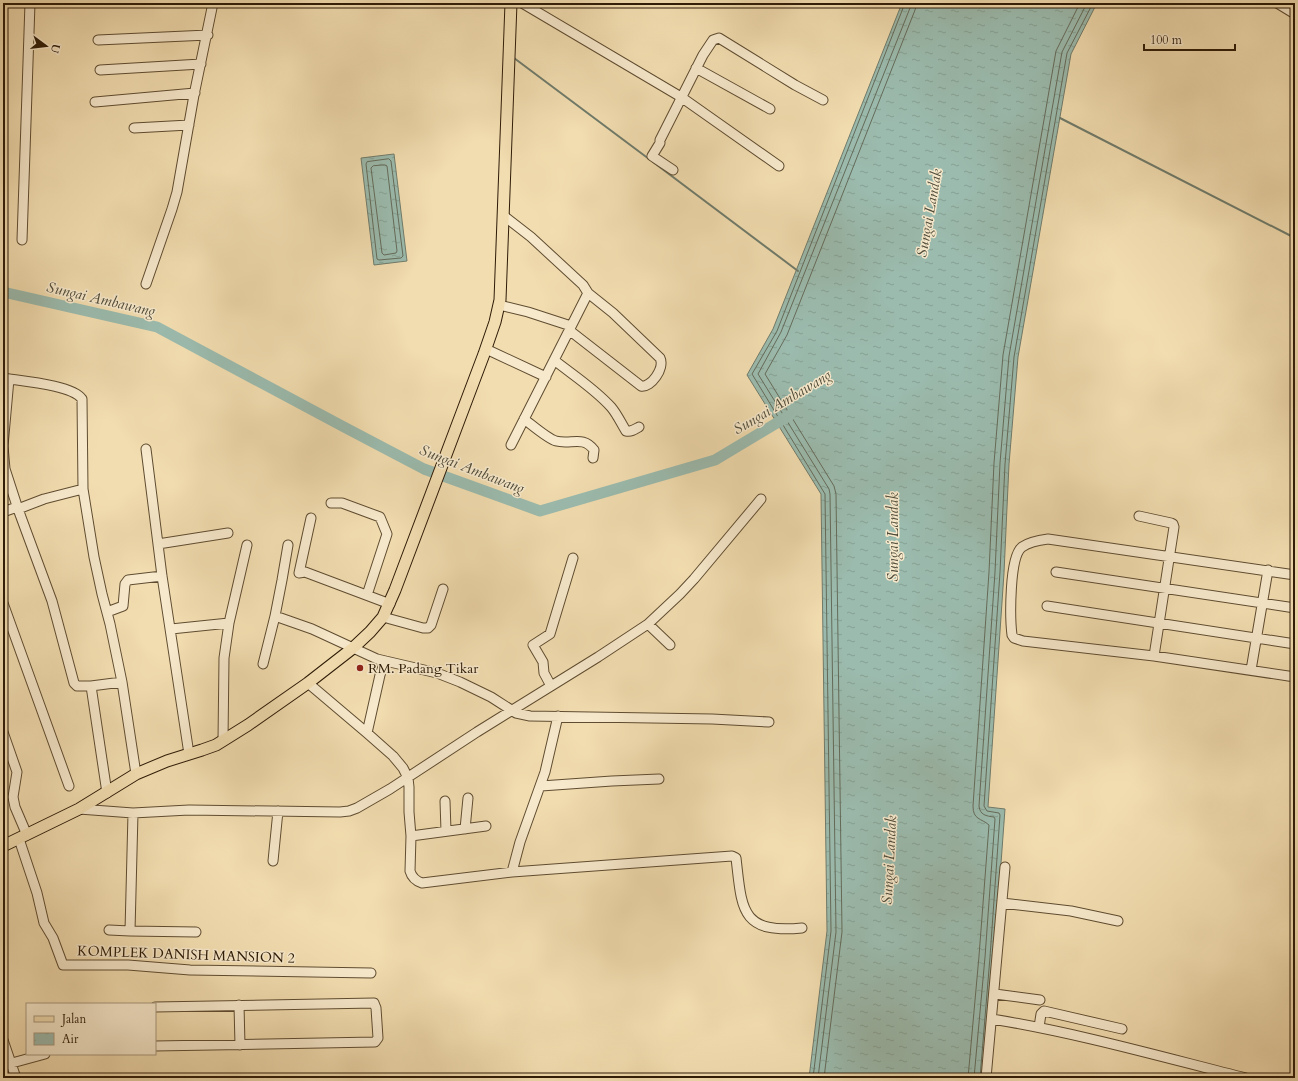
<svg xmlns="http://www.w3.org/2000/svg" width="1298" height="1081" viewBox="0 0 1298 1081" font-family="Cardo,serif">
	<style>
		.water { fill: url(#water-ripples); stroke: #6f7b6b }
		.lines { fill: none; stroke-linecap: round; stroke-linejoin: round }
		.shore { stroke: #646b5a; stroke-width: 1 }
		.stream { stroke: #6f7b6b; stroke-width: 2 }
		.river { stroke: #9bbbae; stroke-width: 11 }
		.minor-casing { stroke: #5f4c31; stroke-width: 11 }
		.major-casing { stroke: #2e1b07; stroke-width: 13 }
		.minor { stroke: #f7e9cc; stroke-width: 9 }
		.major { stroke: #f2ddb0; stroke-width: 11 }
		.poi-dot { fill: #8f2418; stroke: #f7e9cc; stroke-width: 1.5 }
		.labels { text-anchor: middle; stroke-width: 3; stroke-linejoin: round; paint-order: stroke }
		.poi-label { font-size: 14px; fill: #2e1b07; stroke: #f7e9cc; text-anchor: start }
		.street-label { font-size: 14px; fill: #2e1b07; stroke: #f7e9cc }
		.water-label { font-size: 15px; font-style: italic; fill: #4f4b39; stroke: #f7e9cc }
	</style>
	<defs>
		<pattern id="water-ripples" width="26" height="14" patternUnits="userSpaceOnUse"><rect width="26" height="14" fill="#9bbbae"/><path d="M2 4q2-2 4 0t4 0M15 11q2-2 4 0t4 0" fill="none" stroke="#86a094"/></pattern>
	</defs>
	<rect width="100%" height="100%" fill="#f2ddb0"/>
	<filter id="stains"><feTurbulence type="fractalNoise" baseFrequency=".005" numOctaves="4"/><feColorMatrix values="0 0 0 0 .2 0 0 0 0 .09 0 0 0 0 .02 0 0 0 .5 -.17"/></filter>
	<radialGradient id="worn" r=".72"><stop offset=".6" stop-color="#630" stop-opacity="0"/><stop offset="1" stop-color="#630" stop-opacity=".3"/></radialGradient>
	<path class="water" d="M902 3H1097L1071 54 1018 357 1009 464 1004 573 988 807 1005 809 994 958 983 1078H809L827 931 821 494 747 375 773 329Z
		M394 154 407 261 374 265 361 158Z"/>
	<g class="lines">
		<path class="shore" d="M389 159 391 161 403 256 401 258 379 260 377 259 366 164 367 162Z
			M385 165 387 166 397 251 396 253 384 255 382 253 371 168 373 166Z
			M813 1078 831 931 825 494 752 374 777 331 905 3
			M818 1078 836 932 830 494 829 489 758 374 781 332 910 8V3
			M824 1078 842 932 836 494 834 486 765 374 787 335 915 10 917 3
			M968 1078 979 956 989 825C981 818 973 820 973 806L989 572 994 463 1003 355 1056 51 1080 3
			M974 1078 985 957 995 819 994 817C986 816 980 815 979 806L995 572 1000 463 1009 356 1062 52 1087 3
			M980 1078 990 957 1000 815 999 813 987 811 984 806 1000 572 1005 464 1014 357 1067 53 1093 3"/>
		<path class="stream" d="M514 58 649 159
			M1060 118 1295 238
			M653 162 798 271"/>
		<path class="river" d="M3 292 157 327 344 427 424 469 540 511 715 460 790 415"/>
		<g class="minor-casing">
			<path id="minor" d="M522 3 681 97 779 166
				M1277 3 1295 14
				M98 40 208 35
				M696 68 770 109
				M100 70 201 64
				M95 102 195 93
				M134 128 189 125
				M673 170 652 156 660 143V140L703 55 713 40 719 38 795 85 823 100
				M504 216 531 237 583 285 588 293 511 445
				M22 240 30 3
				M146 284 172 209 177 192 194 95 213 3
				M499 305 528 312 571 326
				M569 330 641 386C651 388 665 368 660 358L613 313 588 293
				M486 349 546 377
				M554 360C573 375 595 389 611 407 617 414 621 423 626 431 631 432 634 430 639 427
				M3 378C21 381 72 385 82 399L83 489 94 557 102 594 110 624 122 682 136 774
				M9 379 3 446 5 469 18 509 52 601 74 683 77 686H91L122 682
				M524 419C532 425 548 439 556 441 571 445 583 435 594 450L593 458
				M146 449 162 576 189 754
				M331 503H342L380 517 387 534 367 595
				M18 509 44 499 83 489
				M3 512 17 507
				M1139 516 1171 523 1173 524 1174 527 1154 656
				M311 518 299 573 305 572 390 604
				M158 544 228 533
				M288 545 282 580 275 616 312 629 377 659 437 673 460 682 491 697 516 713 530 716 712 719 769 722
				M1056 572 1295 608
				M1295 575 1048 539C1040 540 1029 542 1022 547 1009 557 1010 619 1012 635L1014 638 1023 641 1154 656 1295 677
				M3 603 69 786
				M1047 606 1295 644
				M107 612 123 606 125 584 128 580 162 576
				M383 617 423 628H428L431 625 443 589
				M229 623 247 545
				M648 624 670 645
				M171 629 229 623 224 658 223 740
				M263 664 275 616
				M1251 670 1268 570
				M308 683 367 733 393 756 403 768 408 778 409 787V812L411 836 410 871C412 878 416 881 422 883L512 872 732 856 736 858C742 909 740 934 802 928
				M91 686 107 793
				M551 686 544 673 543 662 533 645 550 634 573 558
				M3 732 17 772 13 797 15 807 27 835
				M367 733 380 675 385 661
				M541 786 612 781 659 779
				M445 801 446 831
				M79 809 133 813 189 810 340 812 349 811 357 808 390 789 477 732 598 657 648 624 680 594 694 579 761 499
				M133 813 130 931 196 932
				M465 829 468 798
				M411 836 486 826
				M19 839 37 893 44 923 53 938 63 965H128L190 970 371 973
				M273 861 278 811
				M512 872 520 842 545 772 558 716
				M1002 903 1071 911 1118 921
				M109 930 130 931
				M995 994 1040 1000
				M239 1005 240 1045
				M155 1007 374 1003 376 1008 378 1038 375 1042 155 1046
				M992 1019C1078 1033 1162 1057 1246 1078
				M1039 1027 1041 1014 1044 1011 1122 1029
				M3 1040 16 1078
				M12 1063 45 1054
				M986 1078 1005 867"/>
		</g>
		<g class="major-casing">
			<path id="major" d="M3 846 79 809 136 774 167 761 202 750 216 745 248 725 308 683 353 648 370 632 383 617 395 590 484 354 495 322 500 300 511 3"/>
		</g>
		<use href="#minor" class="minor"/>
		<use href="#major" class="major"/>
	</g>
	<circle class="poi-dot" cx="360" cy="668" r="4"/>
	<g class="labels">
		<g class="poi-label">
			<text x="368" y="673">RM. Padang Tikar</text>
		</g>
		<g class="street-label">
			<text transform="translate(186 954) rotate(2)" y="5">KOMPLEK DANISH MANSION 2</text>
		</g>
		<g class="water-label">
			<text transform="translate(929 213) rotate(-80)" y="5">Sungai Landak</text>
			<text transform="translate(101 299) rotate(13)" y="5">Sungai Ambawang</text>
			<text transform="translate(782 402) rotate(-31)" y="5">Sungai Ambawang</text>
			<text transform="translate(472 469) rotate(21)" y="5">Sungai Ambawang</text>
			<text transform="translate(893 537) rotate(-90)" y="5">Sungai Landak</text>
			<text transform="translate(889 860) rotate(-87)" y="5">Sungai Landak</text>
		</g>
	</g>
	<rect width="1298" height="1081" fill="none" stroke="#f2ddb0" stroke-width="16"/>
	<rect x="4" y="4" width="1290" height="1073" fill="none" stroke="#2e1b07" stroke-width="2"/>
	<rect x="8" y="8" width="1282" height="1065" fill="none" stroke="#2e1b07"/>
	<rect x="26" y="1003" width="130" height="52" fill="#f7e9cc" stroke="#a7977d"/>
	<rect x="34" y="1016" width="20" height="6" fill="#f2ddb0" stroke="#a7977d"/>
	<text x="62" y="1023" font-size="12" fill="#2e1b07">Jalan</text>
	<rect x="34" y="1033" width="20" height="12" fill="url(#water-ripples)" stroke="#a7977d"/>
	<text x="62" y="1043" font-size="12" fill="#2e1b07">Air</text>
	<g transform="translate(46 46) rotate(105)" stroke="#f7e9cc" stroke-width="3" paint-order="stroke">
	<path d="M0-3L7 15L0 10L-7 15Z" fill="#2e1b07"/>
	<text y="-6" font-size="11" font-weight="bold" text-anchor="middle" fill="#2e1b07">U</text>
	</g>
	<path d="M1144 44v6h91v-6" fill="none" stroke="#2e1b07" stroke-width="2"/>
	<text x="1150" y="44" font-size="12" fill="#2e1b07" stroke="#f7e9cc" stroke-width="3" paint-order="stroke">100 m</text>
	<rect width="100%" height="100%" filter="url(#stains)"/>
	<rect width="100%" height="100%" fill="url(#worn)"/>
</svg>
